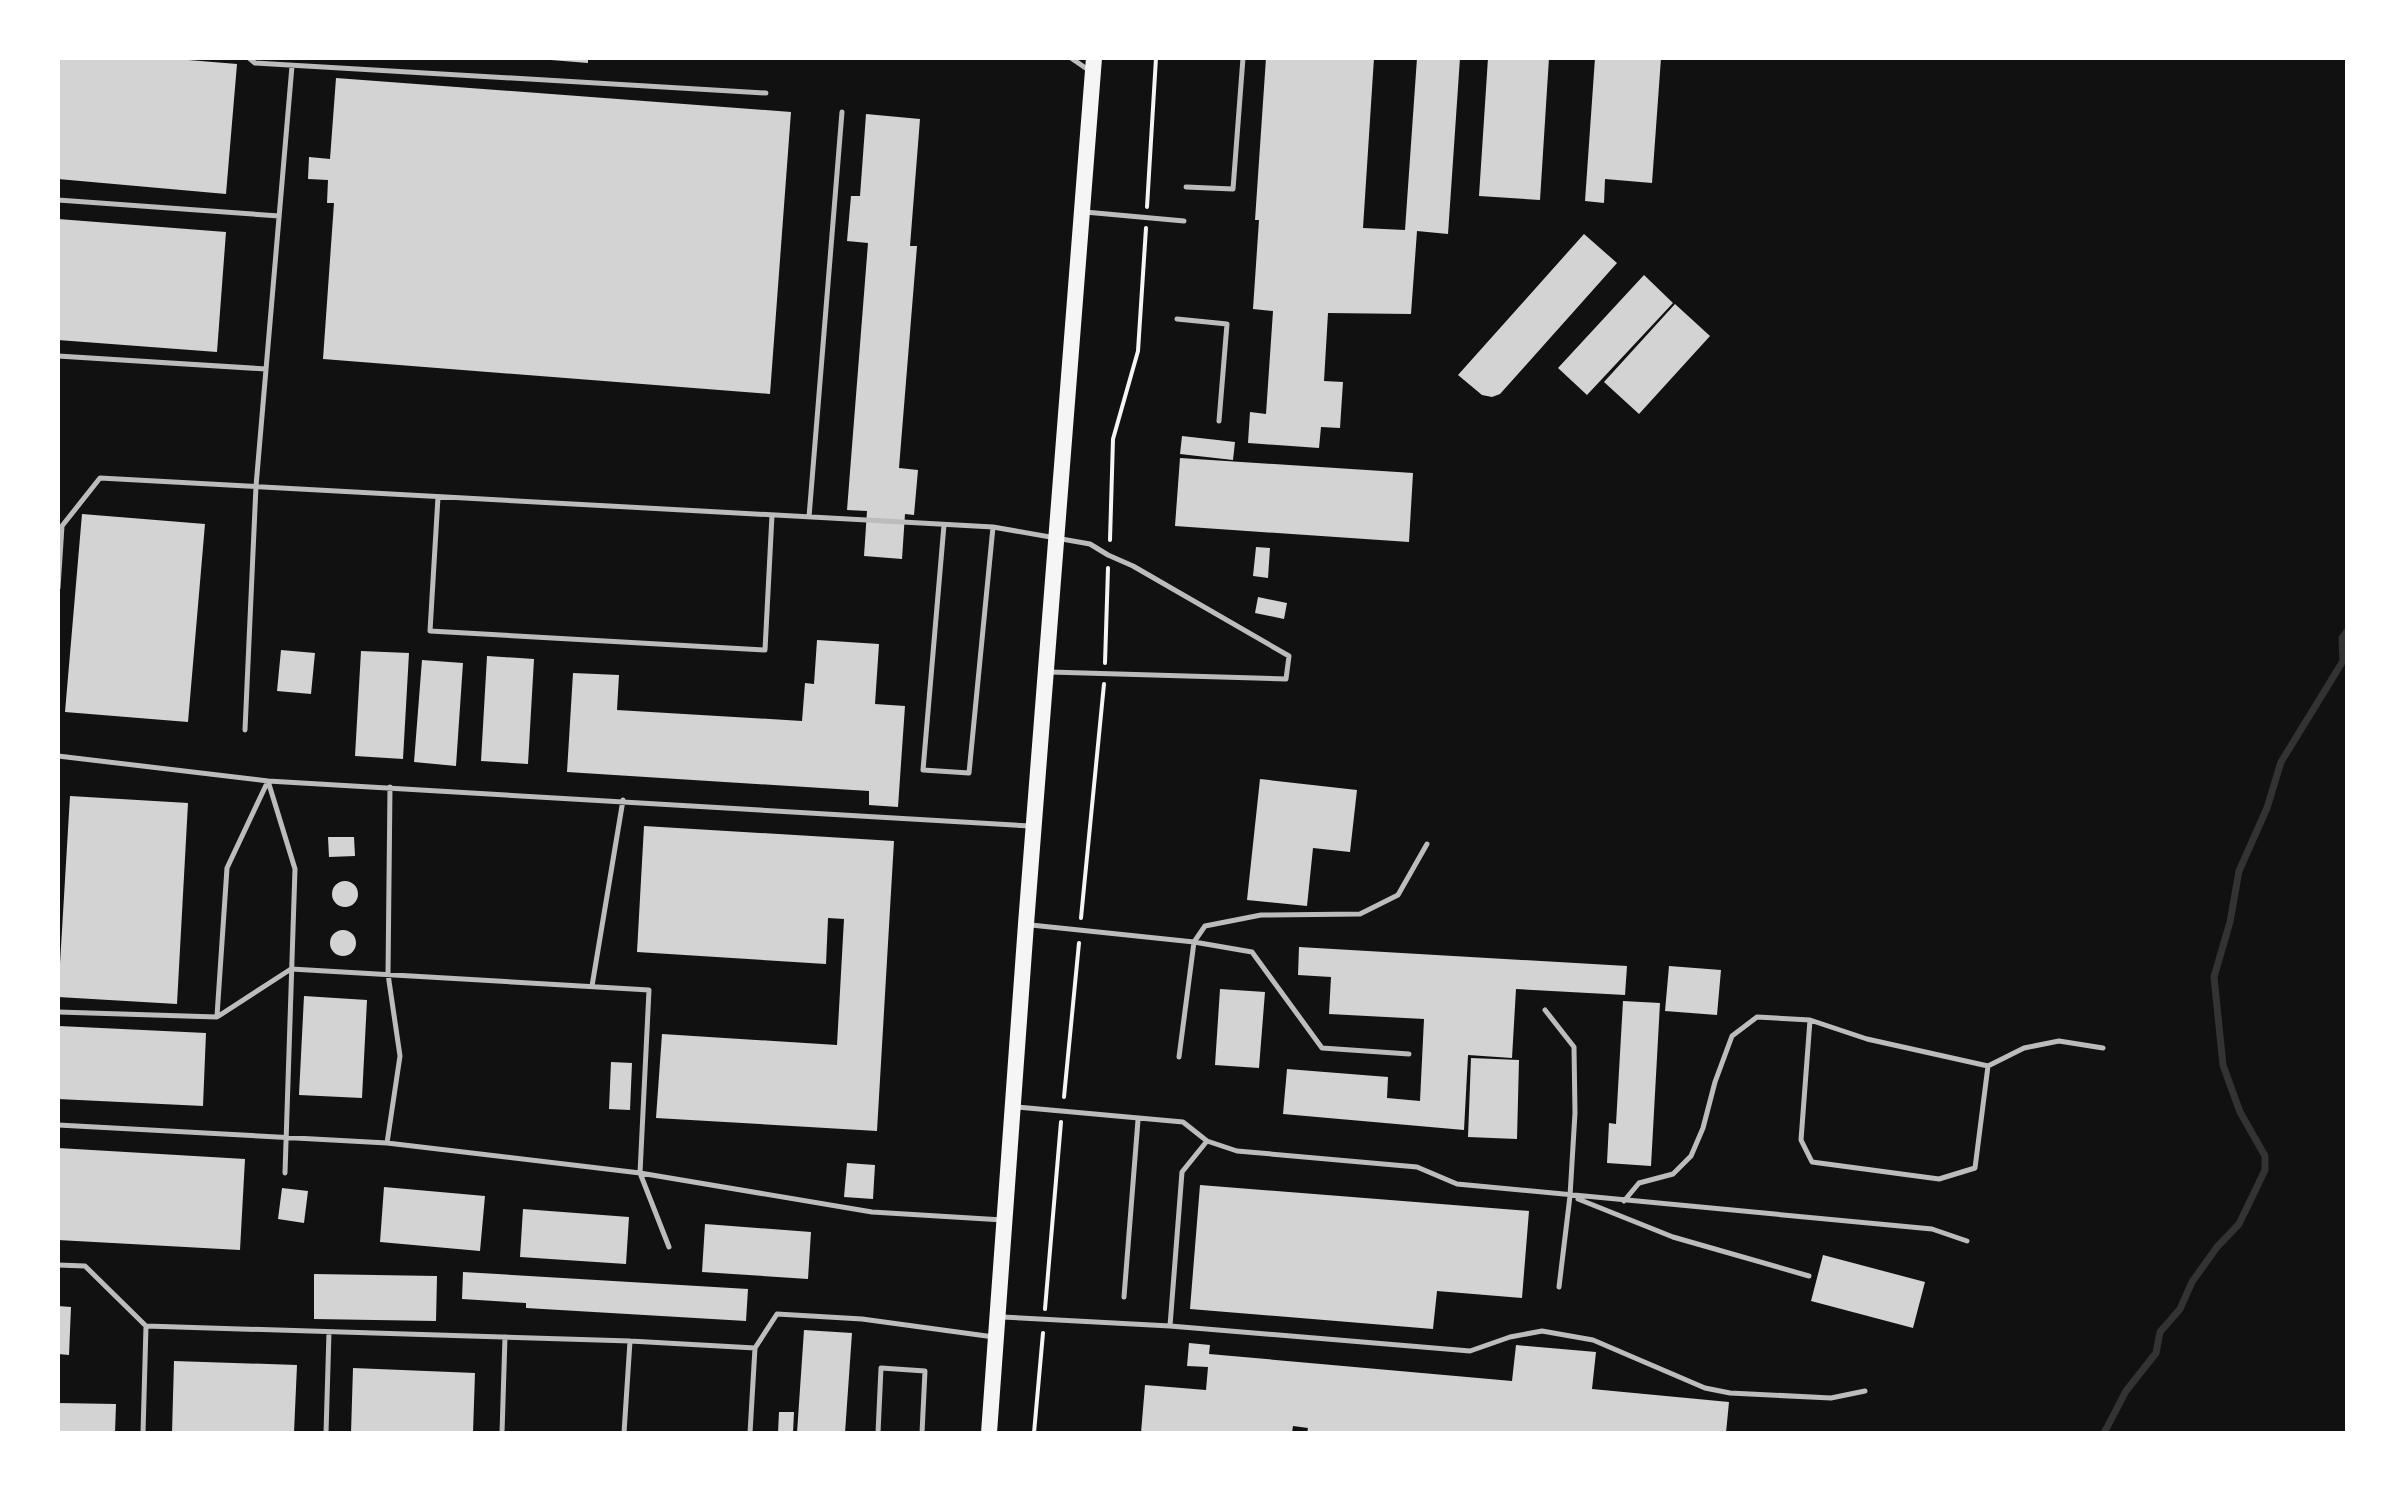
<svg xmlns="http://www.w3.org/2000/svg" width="2405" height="1491" viewBox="0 0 2405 1491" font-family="'PT Sans',sans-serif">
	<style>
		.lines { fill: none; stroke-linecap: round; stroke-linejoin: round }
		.stream { stroke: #333; stroke-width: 7 }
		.building { fill: #d3d3d3 }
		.path { stroke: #f5f5f5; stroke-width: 4 }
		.service { stroke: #bcbcbc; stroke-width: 5 }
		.secondary { stroke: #f5f5f5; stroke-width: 16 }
	</style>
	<rect width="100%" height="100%" fill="#111"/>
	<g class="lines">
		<path class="stream" d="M2104 1433 2126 1391 2156 1353 2160 1332 2180 1309 2192 1282 2217 1247 2239 1224 2265 1170V1156L2240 1112 2223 1065 2214 977 2230 922 2239 871 2267 808 2281 762 2343 661 2342 638 2347 631"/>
	</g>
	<path class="building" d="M58 58H164L237 64 226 194 58 179Z
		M551 58H588V63L551 60Z
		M1266 58H1374L1363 228 1405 230 1417 58H1460L1448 234 1417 231 1411 314 1328 313 1324 381 1343 382 1340 428 1321 427 1319 448 1248 443 1250 412 1266 414 1273 311 1253 309 1259 220H1255Z
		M1488 58H1549L1540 200 1479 196Z
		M1595 58H1661L1652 183 1605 179 1604 203 1585 201Z
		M336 78 791 112 770 394 323 359 334 203H327L328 180 308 179 309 157 330 159Z
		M866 114 920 119 910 246H917L899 468 918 470 914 515 905 514 902 559 864 556 867 511 847 510 868 243 847 241 851 196H860Z
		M58 219 226 232 217 352 58 340Z
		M1584 234 1617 263 1500 394 1492 397 1482 395 1458 375Z
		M1644 275 1673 303 1587 395 1558 368Z
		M1675 304 1710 336 1639 414 1604 382Z
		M1182 436 1235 442 1233 460 1180 454Z
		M1180 458 1413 473 1409 542 1175 526Z
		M82 514 205 524 188 722 65 712Z
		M1256 547 1270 548 1268 578 1253 576Z
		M1258 597 1287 603 1284 619 1255 613Z
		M817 640 879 644 875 704 905 706 898 807 869 805V791L567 772 573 673 619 675 617 710 802 721 805 683 814 684Z
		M281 650 315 653 311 694 277 691Z
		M361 651 409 653 403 759 355 756Z
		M487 656 534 659 528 764 481 761Z
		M422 660 463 663 456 766 414 762Z
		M1260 779 1357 790 1350 852 1313 848 1307 906 1247 900Z
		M70 796 188 803 177 1004 58 997Z
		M644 826 894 841 877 1131 656 1118 662 1034 837 1045 844 919 828 918 826 964 637 952Z
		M328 837H354L355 856 329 857Z
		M332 894a13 13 0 1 1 26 0a13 13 0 1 1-26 0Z
		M330 943a13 13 0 1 1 26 0a13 13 0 1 1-26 0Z
		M1299 947 1627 966 1625 995 1516 989 1512 1058 1468 1055 1464 1130 1283 1114 1287 1069 1388 1077 1387 1098 1420 1101 1424 1019 1329 1014 1331 977 1298 975Z
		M1669 966 1721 970 1717 1015 1665 1011Z
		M1220 989 1265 992 1259 1068 1215 1065Z
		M304 996 367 1000 362 1098 299 1095Z
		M1623 1001 1660 1003 1651 1166 1607 1163 1609 1123 1616 1124Z
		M59 1026 206 1033 203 1106 58 1099Z
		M1471 1058 1519 1060 1517 1139 1468 1137Z
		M611 1062 632 1063 630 1110 609 1109Z
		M58 1148 245 1159 240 1250 58 1240Z
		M847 1163 875 1165 873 1199 844 1197Z
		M1200 1185 1529 1211 1522 1298 1437 1291 1433 1329 1190 1309Z
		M384 1187 485 1196 480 1251 380 1242Z
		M282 1188 308 1191 304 1223 278 1219Z
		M523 1209 629 1217 626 1264 520 1257Z
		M705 1224 811 1232 808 1279 702 1272Z
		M1823 1255 1925 1282 1913 1328 1811 1301Z
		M463 1272 748 1289 746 1321 526 1308V1303L462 1299Z
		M314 1274 437 1276 436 1321 314 1319Z
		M58 1306 71 1307 69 1355 58 1354Z
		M804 1330 852 1333 845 1433H797Z
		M1189 1343 1210 1345 1209 1354 1512 1381 1516 1345 1596 1352 1592 1389 1729 1402 1726 1433H1307L1308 1428 1293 1426 1292 1433H1141L1145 1385 1206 1390 1208 1367 1187 1366Z
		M174 1361 297 1365 294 1433H172Z
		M353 1368 475 1373 473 1433H351Z
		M58 1403 116 1404 115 1433H58Z
		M779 1412H794L793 1433H778Z"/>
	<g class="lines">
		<path class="path" d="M1147 207 1156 58
			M1110 540 1113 439 1138 351 1146 228
			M1105 663 1108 568
			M1081 918 1104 684
			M1064 1097 1079 943
			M1045 1309 1061 1122
			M1034 1433 1043 1333"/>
		<path class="service" d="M249 58 255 63 766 93
			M1071 58 1090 71
			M1186 187 1233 189 1243 58
			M58 200 279 216
			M1085 212 1184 221
			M1177 319 1227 324 1219 421
			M58 356 266 369
			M438 497 430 631 765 650 772 515
			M809 517 842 112
			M944 525 923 770 969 773 993 527
			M58 588 62 526 100 478 993 527 1090 544 1108 555 1133 566 1289 656 1286 679 1050 672
			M245 730 256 486 292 66
			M58 756 268 781 1030 826
			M268 781 295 869 285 1173
			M1031 925 1194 942 1252 952 1322 1048 1409 1054
			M592 986 623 800
			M1545 1010 1574 1047 1575 1113 1570 1196 1559 1287
			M58 1012 217 1017 291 969 649 990 640 1173 669 1247
			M217 1016 227 868 268 781
			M1179 1057 1194 942 1205 926 1261 915 1360 914 1398 895 1427 844
			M1988 1066 2024 1048 2059 1041 2103 1048
			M1017 1107 1183 1122 1207 1141 1237 1151 1417 1167 1457 1184 1932 1229 1967 1241
			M58 1125 387 1143 640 1173 872 1212 1003 1220
			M387 1143 400 1056 388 974 390 787
			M1578 1199 1673 1237 1809 1276
			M1624 1201 1639 1183 1673 1174 1691 1156 1703 1128 1715 1082 1732 1036 1757 1017 1810 1020 1867 1039 1988 1066 1975 1168 1939 1179 1812 1162 1801 1140 1810 1020
			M58 1265 85 1266 146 1326
			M1124 1297 1138 1120
			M1002 1317 1170 1326 1470 1351 1510 1337 1542 1331 1593 1340 1705 1388 1730 1393 1831 1398 1865 1391
			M1170 1326 1182 1172 1207 1141
			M143 1433 146 1326 630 1341 755 1348
			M326 1433 329 1332
			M502 1433 505 1337
			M624 1433 630 1341
			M750 1433 755 1348 777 1314 862 1319 994 1337
			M878 1433 881 1368 925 1371 922 1433"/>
		<path class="secondary" d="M989 1433 1026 924 1094 58"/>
	</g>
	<rect width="2405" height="1491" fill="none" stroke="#ffffff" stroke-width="120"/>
</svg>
